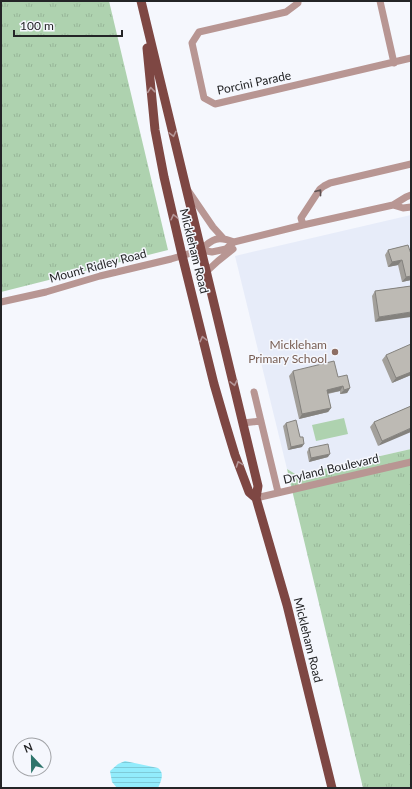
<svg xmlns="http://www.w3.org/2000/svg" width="412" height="789" viewBox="0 0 412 789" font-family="Lato,sans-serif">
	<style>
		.built { fill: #e7ecf9 }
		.grass { fill: url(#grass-tufts) }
		.park { fill: #aed2af }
		.water { fill: url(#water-rules) }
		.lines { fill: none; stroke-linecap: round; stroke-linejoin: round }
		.minor { stroke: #b89693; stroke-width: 7 }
		.major { stroke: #7e4743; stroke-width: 9 }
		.wall { fill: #a3a09b }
		.shaded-wall { fill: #84827e }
		.building { fill: #bdbab4; stroke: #84827e }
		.oneway { stroke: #b49697 }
		.oneway2 { stroke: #5f5252 }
		.education-dot { fill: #8d6e63; stroke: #f5f7fd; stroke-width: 1.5 }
		.labels { text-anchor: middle; stroke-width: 3; stroke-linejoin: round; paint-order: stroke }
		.street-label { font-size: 12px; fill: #242527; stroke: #f5f7fd }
		.education-label { font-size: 12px; fill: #785e54; stroke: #f5f7fd; text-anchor: end }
	</style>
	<defs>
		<pattern id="grass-tufts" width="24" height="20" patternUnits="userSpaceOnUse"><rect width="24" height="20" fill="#aed2af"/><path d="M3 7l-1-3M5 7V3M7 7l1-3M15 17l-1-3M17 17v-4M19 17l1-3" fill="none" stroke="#96b497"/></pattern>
		<pattern id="water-rules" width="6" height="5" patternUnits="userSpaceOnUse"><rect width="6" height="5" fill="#92ecfc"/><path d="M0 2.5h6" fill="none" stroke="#7ecad8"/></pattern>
	</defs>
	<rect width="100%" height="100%" fill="#f5f7fd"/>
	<path class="built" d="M411 215V449L297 475 287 469 235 256Z"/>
	<path class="grass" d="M1 1H109L168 250 1 292Z
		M411 449V788H363L287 469 297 475Z"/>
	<path class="park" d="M344 418 348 434 316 441 312 425Z"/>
	<path class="water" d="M125 761 158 768C165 773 161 781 158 788H117L112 782 110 771 118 764Z"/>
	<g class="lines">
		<path class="minor" d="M298 1V3L286 12 199 32 192 43 204 98 215 104 411 58
			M380 1 394 63
			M187 189 213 227 223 238
			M393 205 403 208 411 207
			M303 225 301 218 320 189 324 186 330 183 411 164
			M201 250C213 238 218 236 234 242
			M206 272 218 261 233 249
			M1 302 46 292 100 276 171 259 201 250 212 252 226 249 234 242 303 225 393 205 406 197 411 195
			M254 392 278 492
			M243 423 261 421
			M256 498 411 462"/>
		<path class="major" d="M141 1 258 486 256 498 287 605 332 788
			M147 48 155 130 164 177 182 255 214 384 225 422 235 455 249 492 256 498"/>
	</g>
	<path class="wall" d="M408 245 411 280 402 282 398 265 388 267 385 255 388 250Z
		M411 286 375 322 372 296 375 291Z
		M386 355 411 375 392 383 382 360Z
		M293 371 338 377 350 388 347 393 340 394V391L328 394 331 408 328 412 299 419 289 376Z
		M411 406 378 446 370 427 374 422Z
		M286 423 302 447 288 450 283 426Z
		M309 448 328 457 309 462 307 452Z"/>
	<path class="shaded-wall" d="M402 260 398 265 388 267 392 262Z
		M411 276V280L402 282 406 277Z
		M411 312V317L375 322 379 317Z
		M411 372V375L392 383 396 378Z
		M343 386 340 391 324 394 327 390Z
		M350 388 347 393 340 394 344 390Z
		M331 408 328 412 299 419 302 414Z
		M411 428V432L378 446 382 441Z
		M304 444 302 447 288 450 291 447Z
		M330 454 328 457 309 462 311 458Z"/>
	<path class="building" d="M408 245 411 254V276L406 277 402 260 392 262 388 250Z
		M411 286V312L379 317 375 291Z
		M411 344V372L396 378 386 355Z
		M334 361 338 377 347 375 350 388 344 390 343 386 327 390 331 408 302 414 293 371Z
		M411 406V428L382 441 374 422Z
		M296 420 300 437H303L304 444 291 447 286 423Z
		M328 444 330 454 311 458 309 448Z"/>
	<defs><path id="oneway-chevron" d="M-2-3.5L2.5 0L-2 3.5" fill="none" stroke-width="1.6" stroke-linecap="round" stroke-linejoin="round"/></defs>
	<g class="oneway">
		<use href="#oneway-chevron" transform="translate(151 90) rotate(-96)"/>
		<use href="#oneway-chevron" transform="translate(173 134) rotate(77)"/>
		<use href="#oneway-chevron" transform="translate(174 217) rotate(-104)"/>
		<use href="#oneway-chevron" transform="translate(203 339) rotate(-104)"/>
		<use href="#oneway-chevron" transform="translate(234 383) rotate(77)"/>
		<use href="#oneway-chevron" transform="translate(239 464) rotate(-110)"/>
	</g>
	<use class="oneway2" href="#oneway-chevron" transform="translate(319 192) rotate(-52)"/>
	<circle class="education-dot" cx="335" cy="352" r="4"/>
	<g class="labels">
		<g class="street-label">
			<text transform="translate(254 83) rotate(-12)" y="4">Porcini Parade</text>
			<text transform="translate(194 251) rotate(76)" y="4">Mickleham Road</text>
			<text transform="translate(98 266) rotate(-15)" y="4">Mount Ridley Road</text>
			<text transform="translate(331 469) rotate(-13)" y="4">Dryland Boulevard</text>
			<text transform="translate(308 640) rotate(76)" y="4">Mickleham Road</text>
		</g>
		<g class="education-label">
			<text x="327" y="349">Mickleham<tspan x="327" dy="14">Primary School</tspan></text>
		</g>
	</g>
	<rect width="412" height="789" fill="none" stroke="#242527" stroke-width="4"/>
	<g transform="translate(32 757) rotate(338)"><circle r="19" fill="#f5f7fd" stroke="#a1a3a7"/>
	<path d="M0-3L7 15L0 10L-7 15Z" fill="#2d746b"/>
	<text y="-6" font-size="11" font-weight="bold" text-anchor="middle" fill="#242527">N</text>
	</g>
	<path d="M14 30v6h108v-6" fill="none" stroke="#242527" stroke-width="2"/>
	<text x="20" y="30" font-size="12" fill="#242527" stroke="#f5f7fd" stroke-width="3" paint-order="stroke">100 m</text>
</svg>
